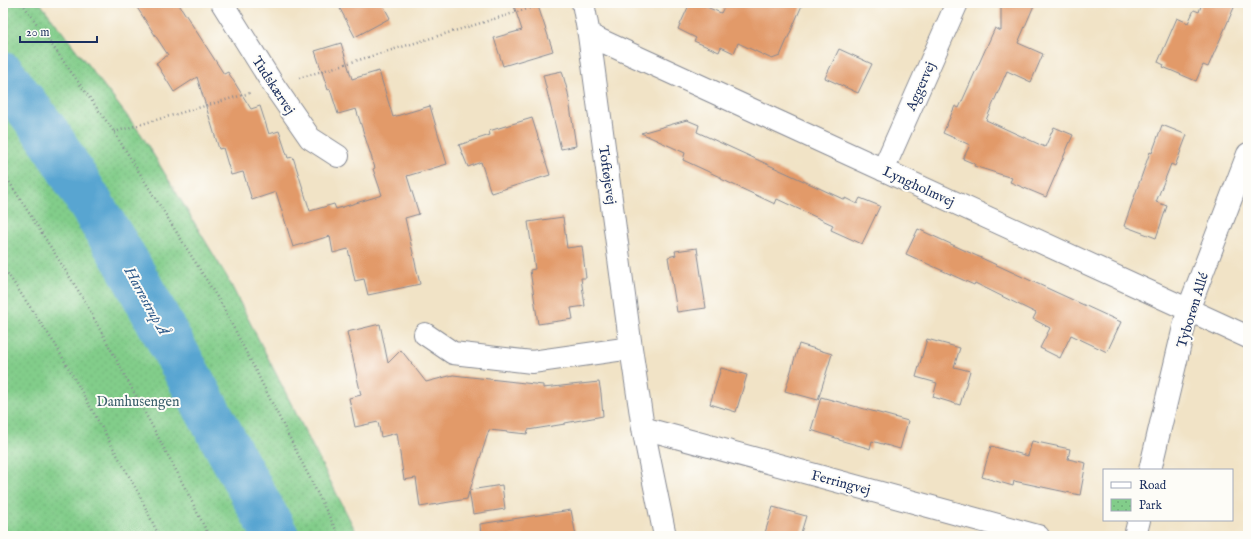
<svg xmlns="http://www.w3.org/2000/svg" width="1251" height="539" viewBox="0 0 1251 539" font-family="'IM FELL English',serif">
	<style>
		.park { fill: url(#park-dots); stroke: #4e7e74 }
		.lines { fill: none; stroke-linecap: round; stroke-linejoin: round }
		.river { stroke: #59a5d1; stroke-width: 46 }
		.building { fill: #e29a69 }
		.minor-casing { stroke: #868992; stroke-width: 24 }
		.path { stroke: #868992; stroke-width: 2.5; stroke-dasharray: 1 3; stroke-linecap: butt }
		.minor { stroke: #fff; stroke-width: 22 }
		.labels { text-anchor: middle; stroke-width: 4; stroke-linejoin: round; paint-order: stroke }
		.street-label { font-size: 14px; fill: #1b2f5e; stroke: #fdfcf7 }
		.park-label { font-size: 14px; fill: #3a5e6b; stroke: #fdfcf7 }
		.water-label { font-size: 15px; font-style: italic; fill: #345e8c; stroke: #fdfcf7 }
	</style>
	<defs>
		<pattern id="park-dots" width="8" height="8" patternUnits="userSpaceOnUse"><rect width="8" height="8" fill="#82cd8a"/><path d="M2 2h.1M6 6h.1" fill="none" stroke="#70b07a" stroke-width="1.8" stroke-linecap="round"/></pattern>
	</defs>
	<rect width="100%" height="100%" fill="#fdfcf7"/>
	<filter id="ink" filterUnits="userSpaceOnUse"><feTurbulence type="fractalNoise" baseFrequency=".025" numOctaves="2"/><feDisplacementMap in="SourceGraphic" scale="8" xChannelSelector="R" yChannelSelector="G"/><feConvolveMatrix kernelMatrix="1 2 1 2 8 2 1 2 1" color-interpolation-filters="sRGB"/></filter>
	<filter id="wash" filterUnits="userSpaceOnUse"><feTurbulence type="fractalNoise" baseFrequency=".012" numOctaves="4" result="noise"/><feDisplacementMap in="SourceGraphic" scale="16" xChannelSelector="R" yChannelSelector="G"/><feGaussianBlur stdDeviation="0.9" result="paint"/><feColorMatrix in="noise" values="0 0 0 0 0 0 0 0 0 0 0 0 0 0 0 0 0 1.4 0 .05"/><feComposite in="paint" operator="in"/></filter>
	<g filter="url(#wash)">
		<rect width="100%" height="100%" fill="#f1e3c6"/>
		<path class="park" d="M3 3H40L141 134 227 277 358 536H3Z"/>
		<g class="lines">
			<path class="river" d="M3 75 49 136 127 263 276 536"/>
		</g>
		<g id="blocks">
			<path class="building" d="M134 3H178L224 74 228 72 251 109 260 106 269 134 279 131 288 158 293 157 310 211 334 204 336 209 382 195 373 169 375 168 356 109 338 114 330 89 328 90 315 51 341 43 352 79 379 71 393 117 430 106 447 164 407 176 419 214 405 218 420 284 368 295 364 279 355 281 348 249 333 253 330 236 293 247 276 192 252 200 243 172 231 175 223 148 219 149 197 77 174 92 156 63 168 55Z
				M337 3H382L390 18 355 37Z
				M513 3H537L553 51 503 66 494 38 522 30Z
				M690 3H697L721 13 726 3H803L780 56 772 59 738 43 734 53 721 47 719 52 694 41 696 38 678 29Z
				M1001 3H1035L1018 43 1043 54 1031 82 1007 71 986 120 1045 147 1054 127 1073 135 1046 197 1010 182 1012 178 974 166 975 164 963 159 970 145 943 133 955 106 959 108 995 28 1001 31Z
				M1202 3H1236L1208 67 1203 65 1196 81 1163 67 1164 65 1158 62 1177 18 1188 23 1194 10 1199 12Z
				M839 49 872 64 858 93 825 78Z
				M562 71 568 93 576 146 561 149 543 75Z
				M532 118 550 175 491 193 481 162 468 167 459 145 490 135 489 131Z
				M687 120 699 125 697 132 845 200V198L857 204 860 198 880 206 862 244 831 230 833 225 777 199 775 204 721 179 722 178 683 160 685 153 641 133Z
				M1162 125 1187 135 1175 166 1171 164 1156 202 1167 206 1156 238 1124 226 1150 152 1152 153Z
				M563 217 567 248 582 246 586 278H581L585 306 571 308 573 319 538 324 530 270 535 269 528 222Z
				M918 229 1121 322 1107 352 1071 335 1060 358 1040 348 1050 328 1033 319 1036 313 975 283 974 285 906 254Z
				M697 248 706 308 677 312 668 257 676 255 675 251Z
				M380 324 388 363 401 350 426 382 453 375 543 385V388L599 382 601 393 603 416 565 423V424L528 430 527 434 489 430 470 490 502 485 505 509 473 514 469 491 467 499 420 507 416 478 404 480 397 433 381 437 378 422 355 427 349 398 361 395 347 332Z
				M927 339 960 348 954 367 970 371 960 405 933 397 937 383 916 377Z
				M799 344 832 354 818 400 785 391Z
				M721 368 747 375 736 412 710 404Z
				M821 397 908 421 900 449 872 441 870 449 868 448 839 440V439L811 430Z
				M1032 441 1070 449 1068 459 1086 463 1080 495 1014 481 1013 486 982 477 991 446 1028 456Z
				M773 507 806 516 800 536H764Z
				M571 510 576 536H481L480 524Z"/>
		</g>
	</g>
	<g filter="url(#ink)">
		<use href="#blocks" fill-opacity="0" stroke="#868992" stroke-width="1"/>
		<g class="lines">
			<g class="minor-casing">
				<path id="minor" d="M222 3 274 86 310 138 338 156
					M583 3 589 35 631 348 643 428 665 536
					M589 35 1248 337
					M883 170 957 3
					M425 334 453 353 532 362 631 348
					M643 428 1038 536
					M1150 470 1188 310 1248 154
					M1135 536 1139 520"/>
			</g>
			<path class="path" d="M22 3 114 132 222 305 262 383 339 536
				M299 78 547 3
				M114 132 250 93
				M3 172 83 298 178 474 209 536
				M3 267 55 344 139 494 159 536"/>
			<use href="#minor" class="minor"/>
		</g>
	</g>
	<g class="labels">
		<g class="street-label">
			<text transform="translate(274 85) rotate(57)" y="5">Tudskærvej</text>
			<text transform="translate(920 86) rotate(-66)" y="5">Aggervej</text>
			<text transform="translate(608 175) rotate(82)" y="5">Toftøjevej</text>
			<text transform="translate(919 186) rotate(25)" y="5">Lyngholmvej</text>
			<text transform="translate(1192 310) rotate(-73)" y="5">Tyborøn Allé</text>
			<text transform="translate(841 482) rotate(15)" y="5">Ferringvej</text>
		</g>
		<g class="park-label">
			<text x="138" y="406">Damhusengen</text>
		</g>
		<g class="water-label">
			<text transform="translate(147 301) rotate(61)" y="5">Harrestrup Å</text>
		</g>
	</g>
	<rect width="1251" height="539" fill="none" stroke="#fdfcf7" stroke-width="16"/>
	<rect x="1103" y="469" width="130" height="52" fill="#fdfcf7" stroke="#a3aaba"/>
	<rect x="1111" y="482" width="20" height="6" fill="#ffffff" stroke="#a3aaba"/>
	<text x="1139" y="489" font-size="12" fill="#1b2f5e">Road</text>
	<rect x="1111" y="499" width="20" height="12" fill="url(#park-dots)" stroke="#a3aaba"/>
	<text x="1139" y="509" font-size="12" fill="#1b2f5e">Park</text>
	<path d="M20 36v6h77v-6" fill="none" stroke="#1b2f5e" stroke-width="2"/>
	<text x="26" y="36" font-size="12" fill="#1b2f5e" stroke="#fdfcf7" stroke-width="3" paint-order="stroke">20 m</text>
</svg>
